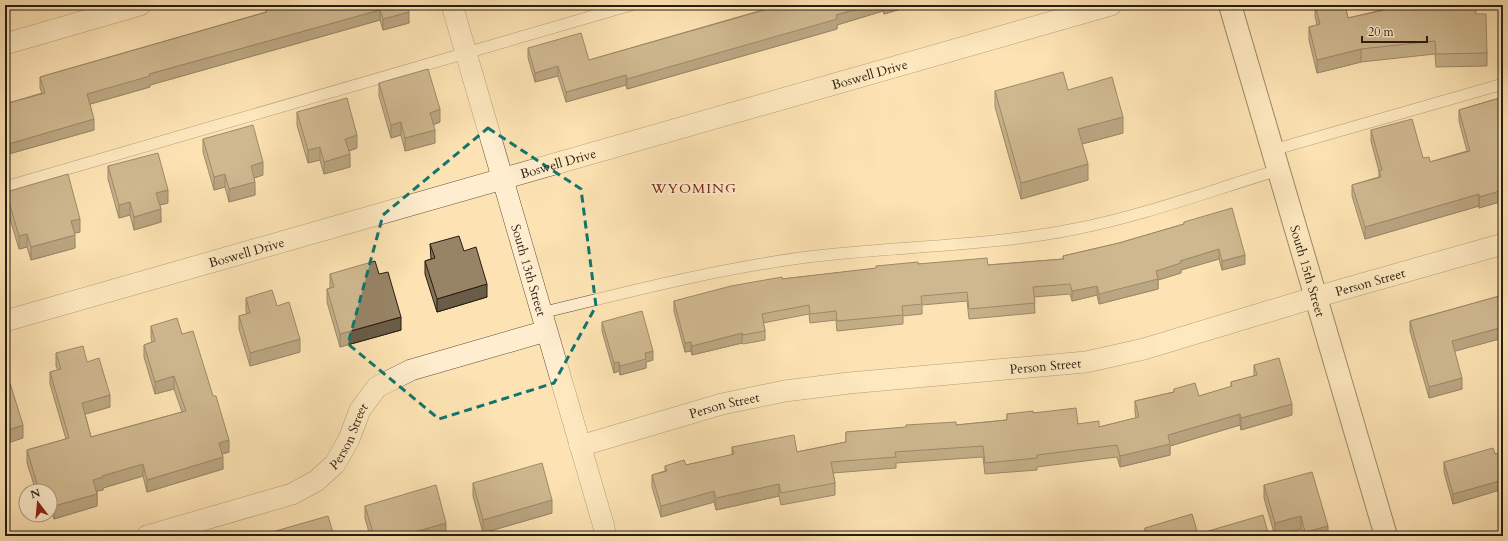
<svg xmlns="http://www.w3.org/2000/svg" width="1508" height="541" viewBox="0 0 1508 541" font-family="Cardo,serif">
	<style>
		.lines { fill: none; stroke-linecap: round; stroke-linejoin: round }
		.service-casing { stroke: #5d4e3a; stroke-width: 12 }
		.minor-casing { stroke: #5d4e3a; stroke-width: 22 }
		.secondary-casing { stroke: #281d12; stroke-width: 24 }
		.service { stroke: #feedce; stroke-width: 11 }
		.minor { stroke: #feedce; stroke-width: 21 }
		.secondary { stroke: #feedce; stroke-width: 22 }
		.wall { fill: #827258; stroke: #281d12 }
		.shaded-wall { fill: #6a5c47; stroke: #281d12 }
		.building { fill: #978466; stroke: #281d12 }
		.marked { fill: none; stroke: #0f766e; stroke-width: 3; stroke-dasharray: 8 5; stroke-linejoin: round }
		.labels { text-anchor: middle; stroke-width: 3.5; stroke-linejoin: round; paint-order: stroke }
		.street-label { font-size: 13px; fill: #281d12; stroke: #feedce }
		.neighbourhood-label { font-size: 14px; letter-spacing: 1px; fill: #7a1f14; stroke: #feedce }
	</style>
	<rect width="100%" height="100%" fill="#fde3b3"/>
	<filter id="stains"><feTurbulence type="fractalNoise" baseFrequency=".005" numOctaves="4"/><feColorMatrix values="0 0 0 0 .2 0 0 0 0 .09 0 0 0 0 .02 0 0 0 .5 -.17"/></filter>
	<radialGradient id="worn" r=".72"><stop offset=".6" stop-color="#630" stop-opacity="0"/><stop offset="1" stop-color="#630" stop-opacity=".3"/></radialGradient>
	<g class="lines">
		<g class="service-casing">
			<path id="service" d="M1273 150 1503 84
				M5 187 631 5
				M541 313C627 292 713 270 800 258 892 246 985 247 1075 229 1143 216 1212 190 1279 170"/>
		</g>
		<g class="minor-casing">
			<g id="minor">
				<path id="s1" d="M452 5 604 527 605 536"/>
				<path d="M5 44 140 5"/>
				<path id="s2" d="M5 321 1111 5"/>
				<path id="s3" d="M580 446 722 404 785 391 849 383 1086 362 1144 349 1316 297 1503 244"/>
				<path id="s4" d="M147 536 292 494 316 481 335 464 349 439 360 410 377 387 411 370 546 331"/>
			</g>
		</g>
		<g class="secondary-casing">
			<g id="secondary">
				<path id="s5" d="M1230 5 1386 536"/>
			</g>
		</g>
		<use href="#service" class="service"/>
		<use href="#minor" class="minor"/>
		<use href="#secondary" class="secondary"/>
	</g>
	<path class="wall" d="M407 5 409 23 383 30 380 20 150 85V87L90 104 94 130 5 155V104L42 93 40 88V77L266 12V10Z
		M773 5H914L884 14 883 11 837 25V29L627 89 626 85 566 102 558 76 535 82 528 58V48L589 60 773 7Z
		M1315 5H1345L1348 18 1382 10V5H1413V10L1476 14 1487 53V66L1436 67 1435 54 1361 62 1317 73 1309 40V27L1317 25 1315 16Z
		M379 83 440 122 433 125 435 143 405 151 401 135 391 138 379 96Z
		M1068 90 1123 133 1082 144 1088 180 1021 199 995 107V91Z
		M1503 97V201L1479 208V206L1365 239 1352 196V185L1379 177V171L1371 141V130L1430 162 1467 151 1459 121V110Z
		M297 112 357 148 349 151 350 167 324 174 320 160 308 163 297 125Z
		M203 139 263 175 254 178 255 195 229 202 225 187 214 190 203 152Z
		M108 166 168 203 160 205 161 222 134 230 130 215 119 218 108 179Z
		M6 192 80 232 74 233 75 248 31 260 27 247 19 249 6 205Z
		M1184 222 1245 264 1222 270 1219 259 1181 270V273L1158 280V289L1099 304 1097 295 1072 301 1070 294 1034 297 1035 313 969 319 967 301 922 305V314L903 316V324L837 331 836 320 810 323 809 314 763 323 765 331V340L743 344 742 343 692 355 691 351 685 352 674 311V301L782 279 918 264 988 265 1063 259V256L1119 243 1184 224Z
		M430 244 464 251 487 297 437 312 425 274V261L431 259Z
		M330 274H379L401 330 340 347 327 302V289L330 288Z
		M1503 295V338L1454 351 1462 389 1429 398 1410 331V321Z
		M246 298 277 306 300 352 250 366 239 329V316L247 314 246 311Z
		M602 322 653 360 646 362V368L620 375 619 371 614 373 602 331Z
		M151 326 182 334 229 452 222 454 223 469 147 492 143 476 103 488V490L97 491V506L54 519 50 506V491H36L27 463V450L66 439 50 384V372L58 370 56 366V353L87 362 110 407 85 414 91 437 182 412 174 389 155 394 144 357V345L152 342 151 338Z
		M1254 365 1292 415 1241 430 1240 425 1170 446V455L1120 467 1117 457 1037 467V470L985 474 983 457 896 463V468L833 473 835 483V495L781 505 779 496 716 510 714 502 661 517 652 487V475L665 471V466L686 465 732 455V447L797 452 846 442V432L956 425 1007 420V414L1033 413 1078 424 1099 427 1136 418 1135 412V401L1174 392V389L1199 396 1231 387V382L1254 376Z
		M1503 452V489L1453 504 1444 472V462L1495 454Z
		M473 483 552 513 483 533 473 496Z
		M1264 485 1328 536H1303L1301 529 1275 536 1264 498Z
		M365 506 446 536H370L365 518Z
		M1145 528 1198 534 1269 536H1145Z"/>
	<path class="shaded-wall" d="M871 5H883V11L837 25V29L627 89V79L836 15Z
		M884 5H914L884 14Z
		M380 10V20L150 85V87L87 105V94L149 74Z
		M409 12V23L383 30V19Z
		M1361 49V62L1317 73V60Z
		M558 66V76L535 82V73Z
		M626 75V85L566 102V92Z
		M440 109V122L430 126V113Z
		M1123 117V133L1078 145V129Z
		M94 119V130L5 155V145Z
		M401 122V135L391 138V125Z
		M435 130V143L405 151V138Z
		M357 135V148L345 152V139Z
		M320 147V160L308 163V150Z
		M350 154V167L324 174V162Z
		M263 162V175L251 179V166Z
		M1088 164V180L1021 199V183Z
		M225 174V187L214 190V177Z
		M255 182V195L229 202V189Z
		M168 190V203L156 206V193Z
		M1503 190V201L1479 208V197Z
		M1479 194V206L1365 239V227Z
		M130 202V215L119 218V205Z
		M161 209V222L134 230V217Z
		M80 219V232L71 234V221Z
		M27 234V247L19 249V236Z
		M75 235V248L31 260V247Z
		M1219 249V259L1181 270V273L1158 280V289L1099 304V294L1180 261Z
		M1245 255V264L1222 270V261Z
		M487 284V297L437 312V299Z
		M1097 286V295L1072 301V291Z
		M401 317V330L340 347V334Z
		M1503 327V338L1452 352V341Z
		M742 333V343L692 355V346Z
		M300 339V352L250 366V353Z
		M691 342V351L685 352V343Z
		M653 351V360L646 362V368L620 375V366L645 353Z
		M619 362V371L614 373V363Z
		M174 376V389L155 394V382Z
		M1462 378V389L1429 398V387Z
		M110 395V407L82 415V403Z
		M1292 404V415L1241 430V418Z
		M1240 414V425L1170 446V455L1120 467V456L1168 435Z
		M23 425V438L5 444V431Z
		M229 440V452L219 455V443Z
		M223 457V469L147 492V480Z
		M143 464V476L103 488V490L93 492V480L102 476Z
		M1503 480V489L1453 504V494Z
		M779 484V496L716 510V498Z
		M714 491V502L661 517V506Z
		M97 494V506L54 519V506Z
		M552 500V513L483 533V520Z
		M5 503H6V516H5Z
		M1301 516V529L1275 536V523Z
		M446 523V536H401Z
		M1328 526V536H1305V532Z"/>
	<path class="building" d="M285 5H407L409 12 383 19 380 10 149 74 150 76 87 94 94 119 5 145V104L45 93 40 77 267 12 266 10Z
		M775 5H871L836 15 837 19 627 79 626 75 566 92 558 66 535 73 528 48 581 33 589 60 775 7Z
		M1315 5H1345L1348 18 1384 10 1383 5H1413V10L1446 7V5H1475L1476 14H1486L1487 53 1436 54 1435 41 1361 49 1317 60 1309 27 1320 24Z
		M428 69 440 109 430 113 435 130 405 138 401 122 391 125 379 83Z
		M1063 72 1068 90 1112 77 1123 117 1078 129 1088 164 1021 183 995 91Z
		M1503 97V190L1479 197V194L1365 227 1352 185 1381 177 1379 171 1382 170 1371 130 1412 119 1423 158 1429 157 1430 162 1470 151 1459 110Z
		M347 98 357 135 345 139 350 154 324 162 320 147 308 150 297 112Z
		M253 125 263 162 251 166 255 182 229 189 225 174 214 177 203 139Z
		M158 153 168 190 156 193 161 209 134 217 130 202 119 205 108 166Z
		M68 174 80 219 71 221 75 235 31 247 27 234 19 236 6 192Z
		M1232 208 1245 255 1222 261 1219 249 1180 261 1181 263 1156 271 1158 279 1099 294 1097 286 1072 291 1070 284 1033 287 1035 303 969 309 967 292 921 296 922 304 902 306 903 315 837 321 836 311 810 314 809 305 762 314 765 331 743 335 742 333 692 346 691 342 685 343 674 301 731 286 782 277V279L876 268V266L918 262V264L987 258 988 265 1064 259 1063 256 1119 243 1184 224V222Z
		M459 236 464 251 476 247 487 284 437 299 425 261 435 258 430 244Z
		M375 261 379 274 388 272 401 317 340 334 327 289 334 287 330 274Z
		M272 290 277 306 289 302 300 339 250 353 239 316 250 313 246 298Z
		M1503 295V327L1452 341 1462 378 1429 387 1410 321Z
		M642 311 653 351 645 353 646 359 620 366 619 362 614 363 602 322Z
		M177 318 182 334 193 331 213 396H216L229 440 219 443 223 457 147 480 143 464 102 476 103 477 93 480 97 494 54 506 50 494V491H39L27 450 69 438 50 372 61 369 56 353 83 346 87 362 99 358 110 395 82 403 91 437 186 411 174 376 155 382 144 345 155 341 151 326Z
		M1279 358 1292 404 1241 418 1240 414 1168 435 1170 444 1120 456 1117 445 1037 455V458L985 463 983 446 895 452 896 457 831 462 835 483 781 493 779 484 716 498 714 491 661 506 652 475 667 471 665 466 684 460 686 465 734 454 732 447 794 435 797 452 846 442V432L906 427V425L956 422V425L1007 420V414L1033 411V413L1076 408 1078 424 1099 421V427L1139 417 1135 401 1174 392V389L1195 383 1199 396 1232 386 1231 382 1257 375 1254 365Z
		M10 383 23 425 5 431V385Z
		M1493 448 1495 454 1503 452V480L1453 494 1444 462Z
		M542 463 552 500 483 520 473 483Z
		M1312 472 1328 526 1305 532 1301 516 1275 523 1264 485Z
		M436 485 446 523 401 536H374L365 506Z
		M1192 514 1198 534 1263 515 1269 536H1147L1145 528Z
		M328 516 334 536H258Z"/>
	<path d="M0 0H1508V541H0ZM488 128 581 189 596 306 554 383 439 419 348 344 383 215Z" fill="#fde3b3" fill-opacity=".55" fill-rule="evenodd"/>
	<path class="marked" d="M488 128 581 189 596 306 554 383 439 419 348 344 383 215Z"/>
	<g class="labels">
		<g class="street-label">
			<text dy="5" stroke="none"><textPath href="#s2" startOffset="899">Boswell Drive</textPath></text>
			<text dy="5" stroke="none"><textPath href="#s2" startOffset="575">Boswell Drive</textPath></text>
			<text dy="5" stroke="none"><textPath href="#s2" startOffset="251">Boswell Drive</textPath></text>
			<text dy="5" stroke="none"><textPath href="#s1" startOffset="276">South 13th Street</textPath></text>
			<text dy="5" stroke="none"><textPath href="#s5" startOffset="277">South 15th Street</textPath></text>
			<text dy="5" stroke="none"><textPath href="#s3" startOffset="810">Person Street</textPath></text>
			<text dy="5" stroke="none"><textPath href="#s3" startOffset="474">Person Street</textPath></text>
			<text dy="5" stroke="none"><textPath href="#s3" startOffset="150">Person Street</textPath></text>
			<text dy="5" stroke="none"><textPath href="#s4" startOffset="235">Person Street</textPath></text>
		</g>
		<g class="neighbourhood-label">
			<text x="694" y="193">WYOMING</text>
		</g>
	</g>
	<rect width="1508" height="541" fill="none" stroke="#fde3b3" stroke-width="20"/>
	<rect x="6" y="6" width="1496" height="529" fill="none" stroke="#281d12" stroke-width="2"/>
	<rect x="10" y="10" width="1488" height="521" fill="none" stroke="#281d12"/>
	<g transform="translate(38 503) rotate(344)"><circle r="19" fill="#feedce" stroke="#a89a83"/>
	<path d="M0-3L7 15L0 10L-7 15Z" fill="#8f2418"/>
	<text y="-6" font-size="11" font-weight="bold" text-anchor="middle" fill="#281d12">N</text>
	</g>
	<path d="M1362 36v6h65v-6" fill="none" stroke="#281d12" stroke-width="2"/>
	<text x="1368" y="36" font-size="12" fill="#281d12" stroke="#feedce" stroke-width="3" paint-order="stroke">20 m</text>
	<rect width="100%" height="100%" filter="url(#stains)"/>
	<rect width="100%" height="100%" fill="url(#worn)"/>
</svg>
